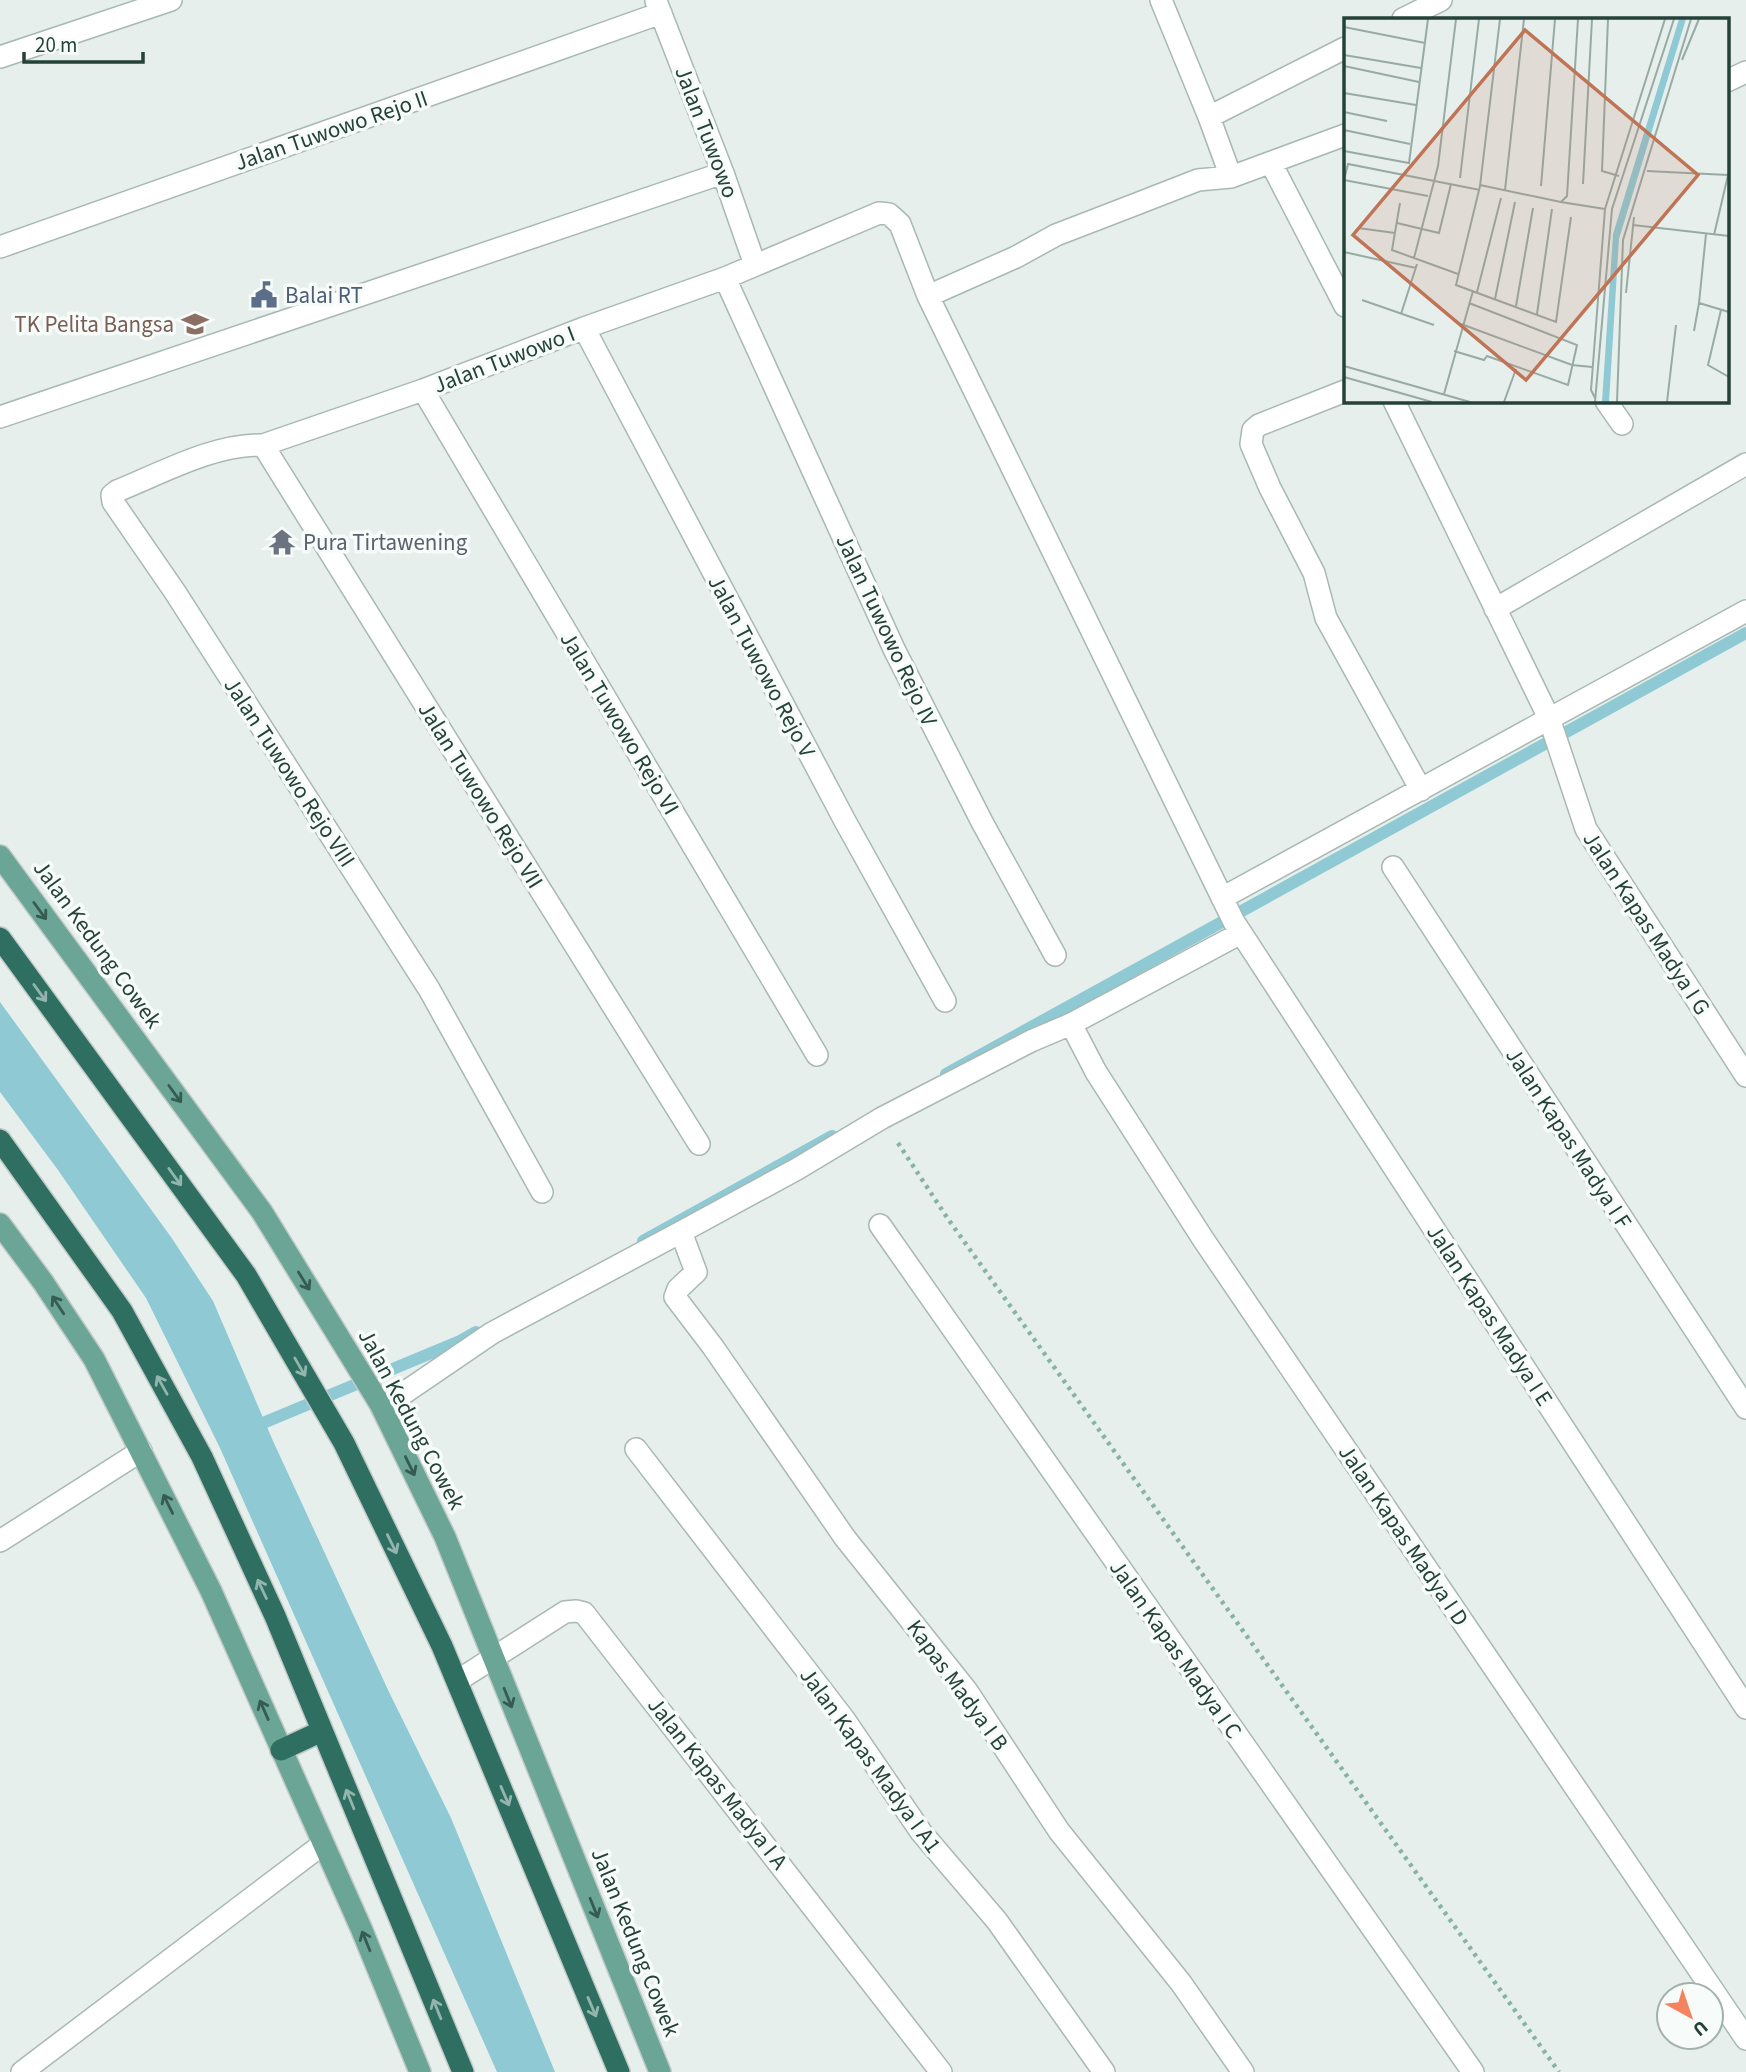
<svg xmlns="http://www.w3.org/2000/svg" width="1746" height="2072" viewBox="0 0 1746 2072" font-family="'Source Sans 3',sans-serif">
	<style>
		.water { fill: #8ec9d4 }
		.lines { fill: none; stroke-linecap: round; stroke-linejoin: round }
		.stream { stroke: #8ec9d4; stroke-width: 12 }
		.minor-casing { stroke: #a8b8b2; stroke-width: 24 }
		.major-casing { stroke: #c2cac8; stroke-width: 24 }
		.highway-casing { stroke: #c2cac8; stroke-width: 24 }
		.path { stroke: #86b3a5; stroke-width: 4.5; stroke-dasharray: 3.5 5; stroke-linecap: butt }
		.minor { stroke: #fff; stroke-width: 21 }
		.major { stroke: #6aa596; stroke-width: 21 }
		.highway { stroke: #2f6f62; stroke-width: 21 }
		.oneway { stroke: #365b51 }
		.oneway2 { stroke: #93b5ae }
		.labels { text-anchor: middle; stroke-width: 7; stroke-linejoin: round; paint-order: stroke }
		.street-label { font-size: 23px; fill: #24423a; stroke: #f7fbf9 }
		.service-label { font-size: 23px; fill: #4e5e75; stroke: #f7fbf9; text-anchor: start }
		.education-label { font-size: 23px; fill: #785e54; stroke: #f7fbf9; text-anchor: end }
		.worship-label { font-size: 23px; fill: #5b616d; stroke: #f7fbf9; text-anchor: start }
		.inset-road { fill: none; stroke: #98aaa4; stroke-width: 2 }
		.view { fill: #c07456; fill-opacity: 0.15; stroke: #c07456; stroke-width: 3.5 }
		.inset-edge { fill: none; stroke: #24423a; stroke-width: 3.5 }
	</style>
	<rect width="100%" height="100%" fill="#e6efeb"/>
	<path class="water" d="M0 1002 171 1237 213 1301 273 1441 389 1692 451 1818 555 2072H497L220 1448 146 1298 58 1170 0 1092Z"/>
	<g class="lines">
		<path class="stream" d="M946 1074 1746 633
			M643 1241 832 1136
			M251 1428 460 1341 476 1332"/>
		<g class="minor-casing">
			<path id="minor" d="M1161 0 1209 117 1231 177
				M656 1 723 173 755 265
				M1403 19 1441 0
				M0 57 171 0
				M1727 81 1746 72
				M1209 117 1345 48
				M1271 163 1345 306
				M0 247 661 13
				M725 278 894 649 982 822 1055 955
				M928 296 1016 257 1056 235 1139 203 1198 180 1231 177 1345 135
				M584 328 845 821 945 1001
				M423 390 817 1055
				M1345 391 1259 425 1253 430 1251 444 1270 488 1314 573 1326 618 1421 790
				M1394 401 1549 718 1586 829 1746 1076
				M1606 401 1622 424
				M0 417 723 173
				M263 445 699 1144
				M1495 609 1746 464
				M1393 867 1746 1408
				M1222 898 1746 611
				M1071 1024 1096 1072 1203 1239 1746 2039
				M542 1192 429 989 175 592 113 502 112 495 117 491C162 473 213 444 263 445L423 390 584 328 725 278 879 213 889 214 900 224 928 296 1234 922 1746 1708
				M880 1225 1473 2072
				M681 1232 797 1169 882 1118 1031 1041 1071 1024 1241 933
				M382 1408 492 1333 681 1232 696 1272 678 1289 675 1297 713 1347 845 1538 967 1691 1059 1831 1181 1983 1243 2072
				M636 1449 844 1719 921 1832 997 1921 1104 2072
				M0 1541 141 1451
				M457 1681 565 1612 576 1611 584 1613 941 2072
				M22 2072 323 1844"/>
		</g>
		<g class="major-casing">
			<path id="major" d="M0 856 262 1212 380 1404 445 1537 660 2072
				M0 1224 43 1282 94 1359 211 1591 361 1928 420 2072"/>
		</g>
		<g class="highway-casing">
			<path id="highway" d="M0 938 246 1275 344 1443 442 1646 619 2072
				M0 1140 122 1311 202 1457 275 1616 463 2072
				M281 1750 322 1731"/>
		</g>
		<path class="path" d="M898 1143 948 1219 1559 2072"/>
		<use href="#minor" class="minor"/>
		<use href="#major" class="major"/>
		<use href="#highway" class="highway"/>
	</g>
	<defs><path id="oneway-shaft" d="M-6 0H5M1.5-3L5.5 0L1.5 3" fill="none" stroke-width="1.6" stroke-linecap="round" stroke-linejoin="round" transform="scale(1.75)"/></defs>
	<g class="oneway">
		<use href="#oneway-shaft" transform="translate(40 911) rotate(54)"/>
		<use href="#oneway-shaft" transform="translate(175 1094) rotate(54)"/>
		<use href="#oneway-shaft" transform="translate(304 1281) rotate(58)"/>
		<use href="#oneway-shaft" transform="translate(58 1305) rotate(-123)"/>
		<use href="#oneway-shaft" transform="translate(410 1466) rotate(64)"/>
		<use href="#oneway-shaft" transform="translate(168 1504) rotate(-116)"/>
		<use href="#oneway-shaft" transform="translate(508 1698) rotate(68)"/>
		<use href="#oneway-shaft" transform="translate(264 1710) rotate(-114)"/>
		<use href="#oneway-shaft" transform="translate(594 1908) rotate(68)"/>
		<use href="#oneway-shaft" transform="translate(366 1941) rotate(-112)"/>
	</g>
	<g class="oneway2">
		<use href="#oneway-shaft" transform="translate(40 993) rotate(54)"/>
		<use href="#oneway-shaft" transform="translate(175 1177) rotate(54)"/>
		<use href="#oneway-shaft" transform="translate(300 1367) rotate(60)"/>
		<use href="#oneway-shaft" transform="translate(162 1385) rotate(-119)"/>
		<use href="#oneway-shaft" transform="translate(392 1544) rotate(64)"/>
		<use href="#oneway-shaft" transform="translate(262 1589) rotate(-115)"/>
		<use href="#oneway-shaft" transform="translate(505 1796) rotate(67)"/>
		<use href="#oneway-shaft" transform="translate(350 1799) rotate(-112)"/>
		<use href="#oneway-shaft" transform="translate(592 2007) rotate(67)"/>
		<use href="#oneway-shaft" transform="translate(437 2009) rotate(-112)"/>
	</g>
	<defs>
		<g id="civic-bare" transform="scale(2.1)"><path d="M-.6-6.5H3V-4.5H.6V-3L4-1V1h2V6H-6V1h2V-1L-.6-3ZM-1.2 2.5V6h2.4V2.5Z" fill="#5c6f8a" stroke="#f7fbf9" stroke-width="2.5" paint-order="stroke"/></g>
		<g id="school-bare" transform="scale(2.1)"><path d="M0-5L7-2L0 1L-7-2ZM-4 1L0 2.5L4 1V4Q0 6-4 4Z" fill="#8d6e63" stroke="#f7fbf9" stroke-width="2.5" paint-order="stroke"/></g>
		<g id="temple-bare" transform="scale(2.1)"><path d="M0-6L5-2H3V0L6.5 2.5H4V6H1.5V3h-3V6H-4V2.5H-6.5L-3 0V-2H-5Z" fill="#6b7280" stroke="#f7fbf9" stroke-width="2.5" paint-order="stroke"/></g>
	</defs>
	<g fill-rule="evenodd">
		<use href="#civic-bare" x="264" y="295"/>
		<use href="#school-bare" x="195" y="324"/>
		<use href="#temple-bare" x="282" y="542"/>
	</g>
	<g class="labels">
		<g class="street-label">
			<text transform="translate(331 130) rotate(-19)" y="8">Jalan Tuwowo Rejo II</text>
			<text transform="translate(707 132) rotate(69)" y="8">Jalan Tuwowo</text>
			<text transform="translate(504 359) rotate(-21)" y="8">Jalan Tuwowo I</text>
			<text transform="translate(887 630) rotate(65)" y="8">Jalan Tuwowo Rejo IV</text>
			<text transform="translate(762 666) rotate(62)" y="8">Jalan Tuwowo Rejo V</text>
			<text transform="translate(620 723) rotate(59)" y="8">Jalan Tuwowo Rejo VI</text>
			<text transform="translate(290 772) rotate(57)" y="8">Jalan Tuwowo Rejo VIII</text>
			<text transform="translate(481 795) rotate(58)" y="8">Jalan Tuwowo Rejo VII</text>
			<text transform="translate(1647 923) rotate(57)" y="8">Jalan Kapas Madya I G</text>
			<text transform="translate(98 944) rotate(54)" y="8">Jalan Kedung Cowek</text>
			<text transform="translate(1569 1138) rotate(57)" y="8">Jalan Kapas Madya I F</text>
			<text transform="translate(1490 1315) rotate(57)" y="8">Jalan Kapas Madya I E</text>
			<text transform="translate(412 1419) rotate(62)" y="8">Jalan Kedung Cowek</text>
			<text transform="translate(1404 1535) rotate(56)" y="8">Jalan Kapas Madya I D</text>
			<text transform="translate(1176 1649) rotate(55)" y="8">Jalan Kapas Madya I C</text>
			<text transform="translate(958 1685) rotate(54)" y="8">Kapas Madya I B</text>
			<text transform="translate(871 1760) rotate(54)" y="8">Jalan Kapas Madya I A1</text>
			<text transform="translate(718 1783) rotate(52)" y="8">Jalan Kapas Madya I A</text>
			<text transform="translate(636 1942) rotate(68)" y="8">Jalan Kedung Cowek</text>
		</g>
		<g class="service-label">
			<text x="285" y="303">Balai RT</text>
		</g>
		<g class="education-label">
			<text x="174" y="332">TK Pelita Bangsa</text>
		</g>
		<g class="worship-label">
			<text x="303" y="550">Pura Tirtawening</text>
		</g>
	</g>
	<g transform="translate(1344 18)">
		<rect width="385" height="385" fill="#e6efeb"/>
		<path d="M335 1H342L275 221 265 384H258L269 216Z" fill="#8ec9d4"/>
		<path class="inset-road" d="M156 1 136 168 112 267 212 304 227 199M234 1 223 178 217 184 261 191M264 1 258 153 275 158M0 9 81 25M0 37 77 50M338 42 355 1M0 48 75 64M0 75 72 87M0 94 43 103M0 112 66 126M0 133 65 145 84 1M303 153 384 157M116 160 135 1M0 162 4 146 136 172M0 162 84 178M239 166 248 1M136 167 217 184M197 168 211 1M161 172 180 1M56 185 48 232 114 256M53 205 95 215 107 166M289 207 385 218M14 210 51 215M362 216 355 285 385 294M370 217 385 153M0 234 72 250M70 240 94 148 112 1M133 274 157 180M282 275 290 199M151 281 171 184M18 282 90 307M172 288 189 190M377 292 364 347 385 359M57 296 73 246M193 296 208 191M117 306 228 347 248 349M350 313 355 285M110 333 140 342 143 338 224 367 233 327 125 285M0 348 126 384M0 359 88 384M100 376 129 273M251 380 247 372 261 191 321 1M160 384 172 351M251 384 268 191 330 1M273 384 279 222 347 1M323 384 332 307"/>
		<path class="view" d="M181 12 354 157 182 362 9 217Z"/>
		<rect width="385" height="385" class="inset-edge"/>
	</g>
	<g transform="translate(1690 2016) rotate(140)"><circle r="33" fill="#f7fbf9" stroke="#a3b1ad" stroke-width="2"/>
	<path d="M0-5L12 26L0 18L-12 26Z" fill="#f4845f"/>
	<text y="-10" font-size="19" font-weight="bold" text-anchor="middle" fill="#24423a">U</text>
	</g>
	<path d="M24 52v10h119v-10" fill="none" stroke="#24423a" stroke-width="3.5"/>
	<text x="35" y="52" font-size="21" fill="#24423a" stroke="#f7fbf9" stroke-width="5" paint-order="stroke">20 m</text>
</svg>
